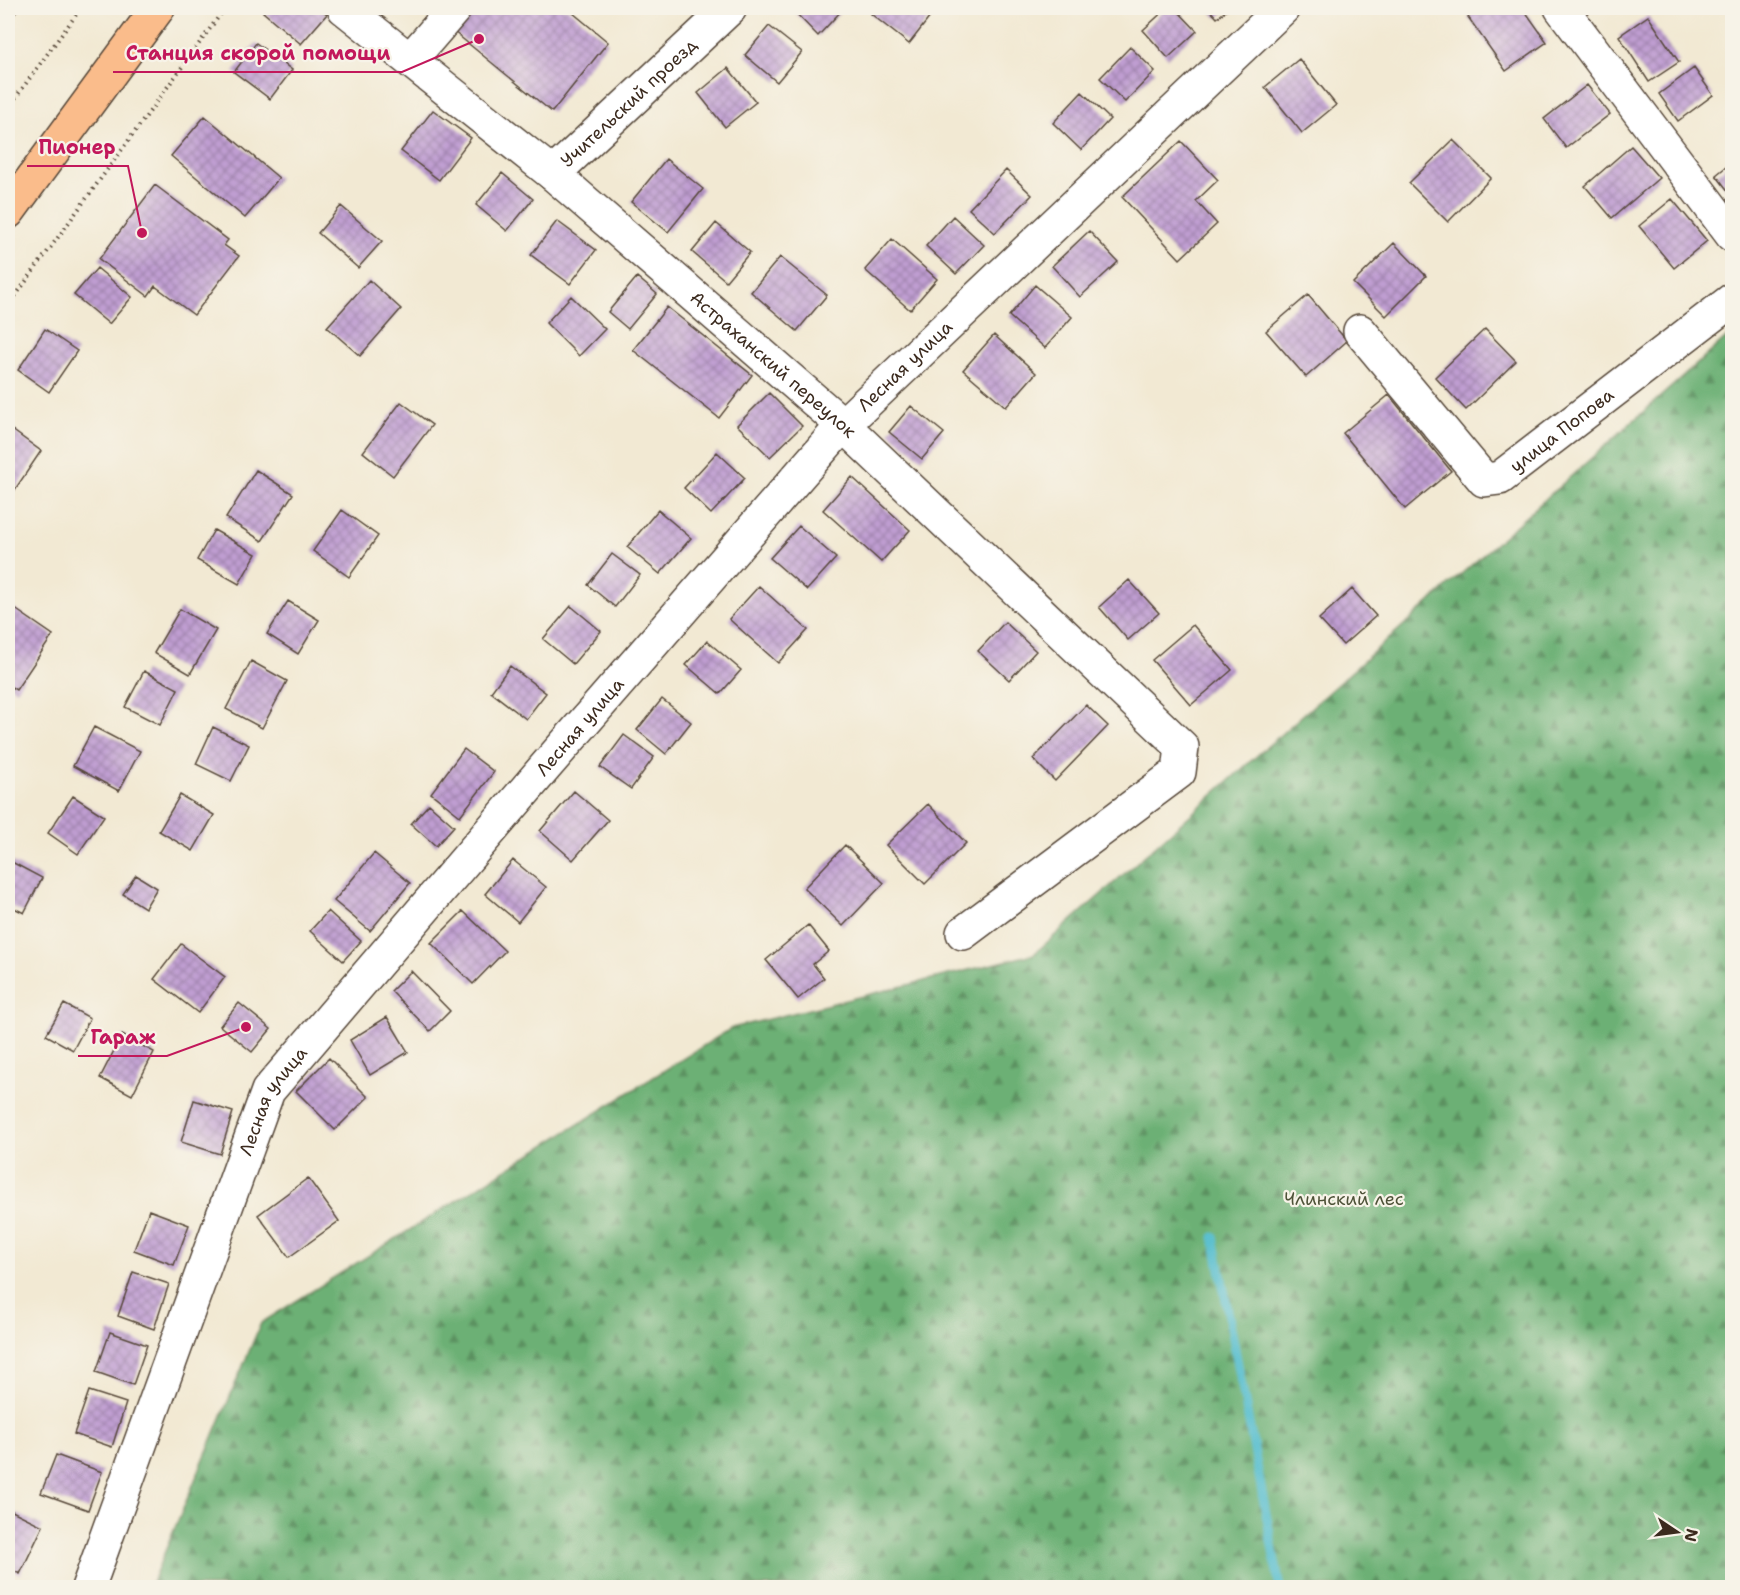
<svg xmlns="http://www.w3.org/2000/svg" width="1740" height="1595" viewBox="0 0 1740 1595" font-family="'Shantell Sans',sans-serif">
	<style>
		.forest { fill: url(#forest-firs); stroke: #546d49; stroke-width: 1.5 }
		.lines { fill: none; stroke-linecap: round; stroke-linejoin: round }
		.stream { stroke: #51bccd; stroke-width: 9 }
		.building { fill: url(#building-cross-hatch) }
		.minor-casing { stroke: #564739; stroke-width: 36 }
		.major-casing { stroke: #564739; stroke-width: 36 }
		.path { stroke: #564739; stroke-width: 4; stroke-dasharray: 1.5 4.5; stroke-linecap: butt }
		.minor { stroke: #fff; stroke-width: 33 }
		.major { stroke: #fabc8b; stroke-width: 33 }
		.labels { text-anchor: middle; stroke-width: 4.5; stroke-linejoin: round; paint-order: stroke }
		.street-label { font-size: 18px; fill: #3b2a1e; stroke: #f7f3e8 }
		.park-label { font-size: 18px; fill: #4e5238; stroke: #f7f3e8 }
		.leader { fill: none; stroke: #c2185b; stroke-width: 2 }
		.callout-dot { fill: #c2185b; stroke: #f7f3e8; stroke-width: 2 }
		.callout-label { font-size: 20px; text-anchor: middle; font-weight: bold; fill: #c2185b; stroke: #f7f3e8; stroke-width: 4.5; stroke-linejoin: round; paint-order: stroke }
	</style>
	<defs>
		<pattern id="forest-firs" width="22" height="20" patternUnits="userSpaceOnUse" patternTransform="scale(1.5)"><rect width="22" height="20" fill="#6cb074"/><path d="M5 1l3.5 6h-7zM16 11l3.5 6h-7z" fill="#5a8f5f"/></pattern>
		<pattern id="building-cross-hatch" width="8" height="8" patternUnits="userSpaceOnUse" patternTransform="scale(1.5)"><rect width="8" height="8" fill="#c09ed2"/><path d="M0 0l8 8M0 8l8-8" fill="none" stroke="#9d81aa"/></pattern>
	</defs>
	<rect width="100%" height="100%" fill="#f7f3e8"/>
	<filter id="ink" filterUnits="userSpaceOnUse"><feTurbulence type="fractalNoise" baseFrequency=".0167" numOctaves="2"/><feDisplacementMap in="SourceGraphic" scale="12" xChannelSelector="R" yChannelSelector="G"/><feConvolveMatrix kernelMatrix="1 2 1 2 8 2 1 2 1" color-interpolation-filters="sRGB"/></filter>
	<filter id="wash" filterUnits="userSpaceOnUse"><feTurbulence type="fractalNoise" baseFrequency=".008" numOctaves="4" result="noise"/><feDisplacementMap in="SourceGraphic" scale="24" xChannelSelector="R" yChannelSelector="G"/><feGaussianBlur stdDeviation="1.35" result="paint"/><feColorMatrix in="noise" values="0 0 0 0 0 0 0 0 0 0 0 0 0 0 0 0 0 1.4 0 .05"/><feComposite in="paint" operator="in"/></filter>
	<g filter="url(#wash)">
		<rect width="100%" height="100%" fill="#f2e9d3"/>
		<path class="forest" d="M1732 333V1587H150L261 1323 732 1028 1034 954Z"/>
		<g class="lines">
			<path class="stream" d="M1214 1237 1280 1588"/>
		</g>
		<g id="blocks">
			<path class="building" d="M8 8H19L8 23Z
				M267 8H319L327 14 301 44 263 12Z
				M473 8H567L608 42 552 112 453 31Z
				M791 8H844L818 36Z
				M876 8H937L909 44 871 14Z
				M1167 8H1175L1197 31 1168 58 1143 30Z
				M1208 8H1229L1217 18Z
				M1481 8H1523L1547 42 1506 71 1468 17Z
				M1648 16 1679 62 1649 82 1619 36Z
				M769 26 802 52 777 82 745 55Z
				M256 43 292 70 270 99 234 72Z
				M1130 47 1155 71 1125 102 1100 78Z
				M1299 59 1336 105 1302 133 1265 87Z
				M728 68 756 102 725 127 698 93Z
				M1694 68 1713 95 1678 121 1659 94Z
				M1587 85 1610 114 1566 148 1544 119Z
				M1082 92 1110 119 1081 150 1053 123Z
				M433 110 471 138 439 180 401 151Z
				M205 116 279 178 245 218 171 156Z
				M1453 140 1491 178 1448 222 1409 183Z
				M1181 141 1218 180 1196 201 1217 224 1180 259 1122 197Z
				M1631 146 1659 178 1612 218 1585 186Z
				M666 159 703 189 668 232 631 202Z
				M1732 162V196L1716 175Z
				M1006 170 1032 195 995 233 969 209Z
				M502 173 533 199 507 231 476 205Z
				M155 185 228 240 224 245 239 256 194 315 155 286 148 296 99 259Z
				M1672 199 1707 241 1674 268 1639 226Z
				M341 206 382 241 358 268 318 233Z
				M953 216 984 245 956 274 926 246Z
				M557 221 596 250 570 284 531 255Z
				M716 223 750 252 726 281 692 252Z
				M1089 231 1118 262 1080 297 1052 266Z
				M892 239 937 279 910 310 865 270Z
				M1394 243 1426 276 1386 316 1353 283Z
				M780 257 827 295 797 331 751 292Z
				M97 268 132 297 109 324 74 295Z
				M637 277 657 294 628 329 608 312Z
				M369 280 401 309 360 356 327 327Z
				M1035 285 1072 317 1045 348 1009 316Z
				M1308 295 1347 341 1306 377 1266 331Z
				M571 296 605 329 579 356 546 323Z
				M667 307 752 375 719 418 633 350Z
				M45 329 77 351 49 392 18 370Z
				M1485 329 1516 361 1466 410 1435 377Z
				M994 335 1036 373 1006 407 963 370Z
				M769 393 802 426 770 457 737 425Z
				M1389 395 1451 471 1405 509 1343 433Z
				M401 402 432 425 393 476 363 452Z
				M911 406 944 433 922 459 889 432Z
				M8 427 41 451 12 494 8 491Z
				M717 452 745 478 711 514 684 488Z
				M256 470 293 494 262 541 226 518Z
				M852 477 910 530 881 562 823 510Z
				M342 510 378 536 349 577 313 551Z
				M658 510 691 538 660 574 627 547Z
				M799 526 836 558 807 590 770 558Z
				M214 530 256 554 239 584 197 560Z
				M612 554 640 575 615 607 588 585Z
				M1129 580 1159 613 1128 640 1099 607Z
				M759 586 808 630 778 663 729 619Z
				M1352 589 1376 616 1343 645 1319 619Z
				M288 601 319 620 298 654 267 634Z
				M8 604 53 635 16 690 8 685Z
				M571 606 601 631 573 664 543 639Z
				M180 609 216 630 190 674 154 653Z
				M1005 622 1036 651 1009 680 978 651Z
				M1193 625 1232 670 1191 705 1152 660Z
				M707 641 741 670 720 694 686 665Z
				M251 661 287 681 262 728 226 709Z
				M510 666 546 693 526 719 491 692Z
				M144 671 178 689 160 725 125 707Z
				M662 699 691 722 666 754 637 730Z
				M1086 705 1108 726 1055 781 1033 759Z
				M94 727 140 751 119 791 73 766Z
				M213 727 249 745 231 781 196 764Z
				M624 735 654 757 631 789 600 767Z
				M464 749 494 772 460 816 431 793Z
				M574 791 608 820 573 860 540 831Z
				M180 795 214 815 193 851 159 831Z
				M73 796 104 816 78 854 48 833Z
				M429 804 454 826 436 846 411 824Z
				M928 804 966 843 925 884 886 845Z
				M845 845 884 883 843 926 804 888Z
				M374 853 410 883 370 931 334 901Z
				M8 860 42 878 24 913 8 905Z
				M513 860 546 887 518 922 485 894Z
				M136 875 157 888 145 908 123 894Z
				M328 911 361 941 343 961 310 931Z
				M463 911 505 951 473 984 431 943Z
				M808 925 829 951 813 964 824 978 798 999 766 960Z
				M181 944 225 977 198 1013 154 979Z
				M411 971 450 1011 430 1031 391 991Z
				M239 1003 271 1029 252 1052 220 1026Z
				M64 1004 90 1018 73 1050 46 1035Z
				M387 1017 408 1052 370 1075 350 1040Z
				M122 1035 154 1052 132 1095 100 1078Z
				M329 1058 368 1097 335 1130 296 1091Z
				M194 1100 233 1112 220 1154 181 1142Z
				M308 1178 339 1221 289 1257 258 1215Z
				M149 1210 189 1225 174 1265 134 1250Z
				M133 1272 169 1284 154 1329 118 1316Z
				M110 1332 147 1345 133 1385 96 1372Z
				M89 1391 126 1403 112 1447 74 1434Z
				M56 1455 102 1472 88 1510 41 1493Z
				M8 1509 43 1526 20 1574 8 1568Z"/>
		</g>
	</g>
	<g filter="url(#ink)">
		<use href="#blocks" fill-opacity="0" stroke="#564739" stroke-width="1.5"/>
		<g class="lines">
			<g class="minor-casing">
				<g id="minor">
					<path id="s1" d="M344 8 553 174 843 425 1182 747 1179 772 963 933"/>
					<path d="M1561 8 1732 235"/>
					<path d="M410 60 455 8"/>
					<path id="s2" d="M553 174 730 8"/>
					<path id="s3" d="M1360 331 1484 480 1500 478 1732 300"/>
					<path id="s4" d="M88 1588 268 1091 546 766 843 425 1283 8"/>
				</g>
			</g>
			<g class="major-casing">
				<path id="major" d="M8 212 158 8"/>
			</g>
			<path class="path" d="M8 108 81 8
				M8 306 225 8"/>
			<use href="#minor" class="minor"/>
			<use href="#major" class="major"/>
		</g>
	</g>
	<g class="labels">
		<g class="street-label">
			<text dy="6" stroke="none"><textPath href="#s2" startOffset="104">Учительский проезд</textPath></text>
			<text dy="6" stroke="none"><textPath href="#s1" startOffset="558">Астраханский переулок</textPath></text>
			<text dy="6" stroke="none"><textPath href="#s4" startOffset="1494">Лесная улица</textPath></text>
			<text dy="6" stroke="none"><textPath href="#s3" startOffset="288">улица Попова</textPath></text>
			<text dy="6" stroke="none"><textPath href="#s4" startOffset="1008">Лесная улица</textPath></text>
			<text dy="6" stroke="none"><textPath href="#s4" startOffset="522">Лесная улица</textPath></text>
		</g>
		<g class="park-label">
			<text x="1344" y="1205">Члинский лес</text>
		</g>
	</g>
	<path class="leader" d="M479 39L402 72H113M142 233L128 166H27M246 1027L167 1056H78"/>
	<g class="callout-dot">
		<circle cx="479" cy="39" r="6"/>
		<circle cx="142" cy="233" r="6"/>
		<circle cx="246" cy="1027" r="6"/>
	</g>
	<g class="callout-label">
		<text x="258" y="60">Станция скорой помощи</text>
		<text x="77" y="154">Пионер</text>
		<text x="123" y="1044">Гараж</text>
	</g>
	<rect width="1740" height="1595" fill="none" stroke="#f7f3e8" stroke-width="30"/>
	<g transform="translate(1677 1532) rotate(103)" stroke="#f7f3e8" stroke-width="4.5" paint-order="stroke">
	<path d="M0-4.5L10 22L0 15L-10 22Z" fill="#3b2a1e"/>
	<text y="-9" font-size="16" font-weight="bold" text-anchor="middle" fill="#3b2a1e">N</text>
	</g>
</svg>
